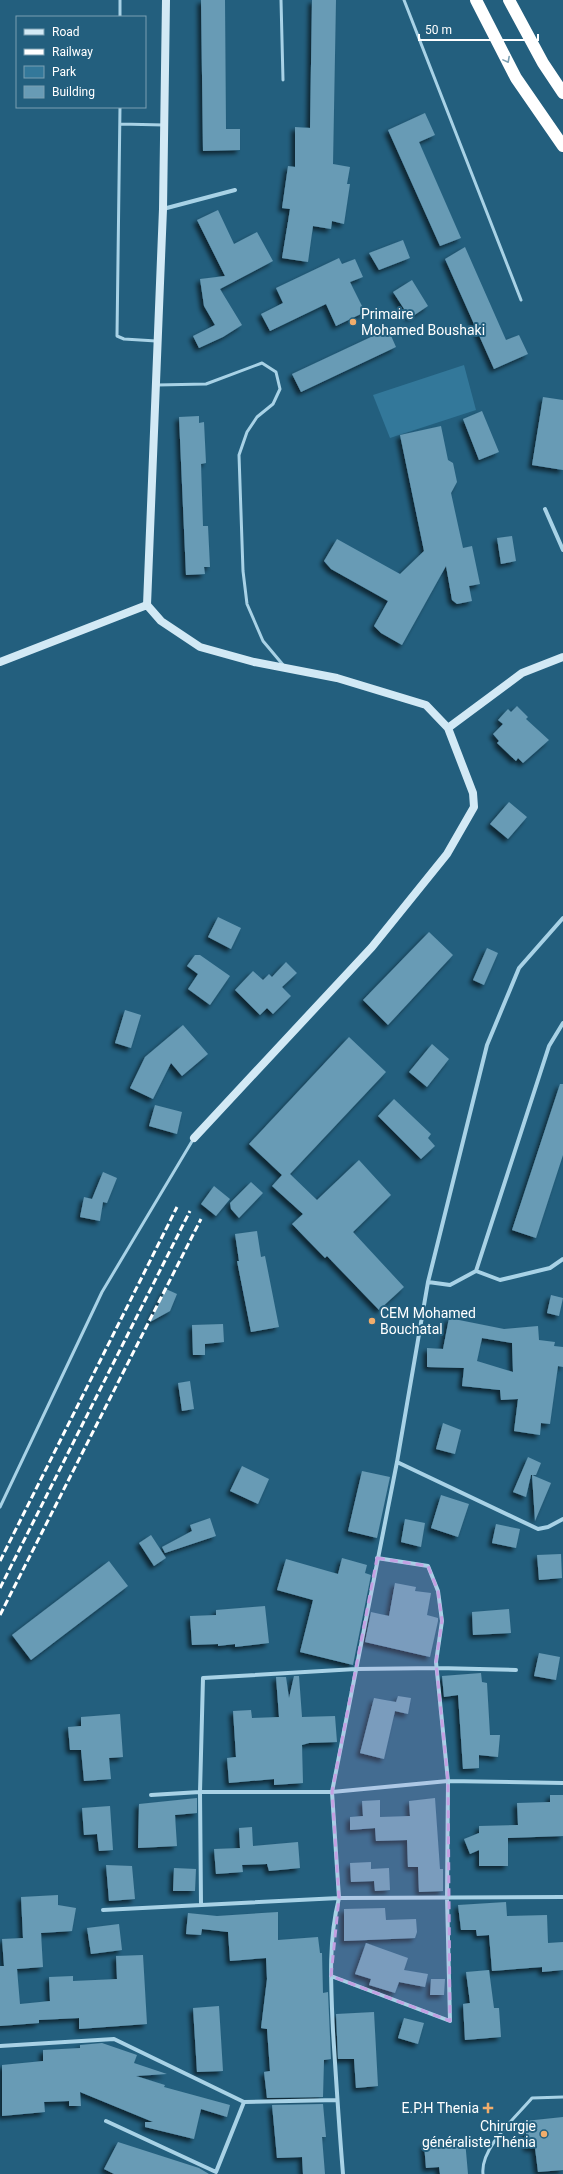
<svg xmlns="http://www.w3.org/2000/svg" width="563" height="2174" viewBox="0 0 563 2174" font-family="Roboto,sans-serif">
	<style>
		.green { fill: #33789a }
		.building { fill: #689bb5; fill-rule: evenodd; filter: url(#shadow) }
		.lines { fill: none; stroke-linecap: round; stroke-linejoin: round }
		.lane { stroke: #a8d2e6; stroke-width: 3 }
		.street { stroke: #a8d2e6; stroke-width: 4 }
		.secondary { stroke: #d2e9f5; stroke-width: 8 }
		.highway { stroke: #fff; stroke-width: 12 }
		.rail { stroke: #fff; stroke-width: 3; stroke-dasharray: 7 3; stroke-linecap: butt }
		.oneway { stroke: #7b9fb2 }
		.marked { fill: #c4a0e2; fill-opacity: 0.2; stroke: #c4a0e2; stroke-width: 3; stroke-dasharray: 8 5; stroke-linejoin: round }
		.poi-dot { fill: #f1ad6b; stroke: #235f7e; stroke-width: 1.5 }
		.labels { text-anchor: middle; stroke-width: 4; stroke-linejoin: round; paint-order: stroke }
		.poi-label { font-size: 14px; fill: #fff; stroke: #235f7e; text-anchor: start }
	</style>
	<defs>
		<filter id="shadow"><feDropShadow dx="-3.5" dy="3.5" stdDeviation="2" flood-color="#0009"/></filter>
	</defs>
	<rect width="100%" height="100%" fill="#235f7e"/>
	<path class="green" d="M464 365 476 410 390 438 373 395Z"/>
	<path class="building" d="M201 0H225L226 129H240V150L203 151Z
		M312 0H336L333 164 350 167 347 184H350L344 224 332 221 331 229 313 226 308 262 282 258 290 209 282 208 288 166 295 167V127L310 128Z
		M425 113 435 135 419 142 461 238 440 246 388 130Z
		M218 210 234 244 257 232 273 261 220 289 242 325 223 337 199 348 193 336 215 325 204 306 200 279 225 276 197 220Z
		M403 240 410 258 379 270 369 253Z
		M465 247 506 340 519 335 528 354 494 369 445 259Z
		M339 258 342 264 355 259 363 277 350 282 365 312 336 326 326 304 270 331 261 314 283 303 276 288Z
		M412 280 428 306 410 318 393 292Z
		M388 329 396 347 301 392 292 374Z
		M543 397 563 400V470L532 465Z
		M482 411 499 452 479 460 463 419Z
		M199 416V423L204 422 206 463 201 464 203 526H208L210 567H204L205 574 186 575 179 417Z
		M441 426 448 460 453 463 457 482 451 493 463 548 472 546 480 584 469 586 472 601 457 604 452 600 446 566 402 645 381 633 374 626 388 601 331 569 324 561 337 539 400 574 424 551 400 435Z
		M512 536 516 561 501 564 497 538Z
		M517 706 528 717 526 719 549 740 523 763 518 758 516 761 497 743 499 741 493 734 503 724 498 720 508 709 511 712Z
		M509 802 527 817 508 839 490 824Z
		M218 917 241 928 231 949 208 937Z
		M429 932 453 955 388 1025 363 1000Z
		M487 948 498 953 484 985 473 980Z
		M195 955H200L230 976 210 1005 188 989 198 974 187 966Z
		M286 962 297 973 282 987 291 996 273 1014 267 1008 260 1015 235 990 253 971 263 980 269 974 272 977Z
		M125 1010 141 1015 131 1048 115 1043Z
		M183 1025 208 1054 182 1076 171 1063 153 1099 130 1088 145 1057Z
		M349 1037 386 1072 290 1174 317 1200 359 1160 391 1195 353 1232 404 1287 379 1310 327 1256 325 1258 292 1224 303 1214 272 1186 282 1175 249 1144Z
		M432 1044 449 1059 427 1087 409 1072Z
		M560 1084H563V1155L536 1238 512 1230Z
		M394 1099 431 1134 428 1138 435 1146 421 1159 378 1116Z
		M155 1105 182 1112 177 1134 149 1126Z
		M103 1172 117 1178 107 1203 103 1202 100 1221 80 1217 84 1197 92 1199Z
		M251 1182 263 1193 239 1218 231 1209 230 1203Z
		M214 1186 230 1199 216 1216 201 1204Z
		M257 1231 261 1257 265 1256 279 1327 251 1332 237 1261H239L235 1234Z
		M166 1289 177 1294 170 1311 150 1322Z
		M551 1295 563 1298 559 1316 547 1313Z
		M449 1318 504 1329 538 1326 539 1340 555 1342 554 1346 563 1347V1367L558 1366 550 1424 541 1423 540 1435 514 1431 518 1399 501 1400 500 1390 462 1386 464 1368 427 1367V1348L443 1349ZM482 1338 512 1343 513 1372 477 1361Z
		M223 1324 224 1342 205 1344V1355H193L192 1325Z
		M190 1381 194 1409 182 1411 178 1383Z
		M443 1423 461 1430 455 1454 436 1449Z
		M528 1457 541 1463 536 1475H531L526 1497 513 1492Z
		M242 1466 269 1479 258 1504 230 1491Z
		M362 1471 390 1477 377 1538 348 1531Z
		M532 1475 551 1483 535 1521Z
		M441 1495 469 1504 458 1537 431 1528Z
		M210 1518 216 1536 165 1553 162 1547 192 1531 190 1525Z
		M405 1519 425 1523 421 1547 401 1542Z
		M496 1524 520 1529 516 1548 492 1543Z
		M151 1535 166 1558 154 1566 139 1543Z
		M561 1554 562 1578 539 1580 537 1555Z
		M342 1558 367 1565 365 1573 371 1575 353 1665 300 1652 313 1600 277 1590 286 1559 338 1574Z
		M109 1561 128 1586 31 1660 12 1635Z
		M395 1583 416 1587 415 1591 431 1593 427 1615 438 1618V1621L430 1657 365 1642 371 1612 389 1616Z
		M265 1606 269 1643 235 1647V1644L218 1646V1644L192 1645 190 1616 216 1615V1610Z
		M509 1609 511 1633 473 1635 472 1612Z
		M539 1653 560 1657 556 1680 534 1676Z
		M481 1673 482 1682 487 1683 490 1735H500L498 1757 479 1755V1768L463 1769 458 1695 444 1697 442 1676Z
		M294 1676H299L302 1717 335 1716 337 1742 309 1743 302 1745 303 1783 274 1785V1779L229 1783 227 1758 236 1757 233 1711 251 1710 252 1718 279 1717 276 1677H286L289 1698Z
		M398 1696 411 1698 408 1714 395 1711 384 1759 360 1753 374 1698 396 1702Z
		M120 1714 123 1757 109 1758 111 1779 84 1781 81 1750H70L68 1727 81 1726V1717Z
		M550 1795H563V1836L508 1838V1866H479V1850L470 1854 464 1839 479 1833V1826L518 1825 517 1803 550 1802Z
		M197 1798V1813L175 1815 177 1846 138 1848 139 1804Z
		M435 1798 440 1869H443V1891L419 1892 418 1867H408L407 1840 376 1841 375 1828 350 1830V1817L363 1816 362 1801 380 1800V1817L410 1816 409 1801Z
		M110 1806 113 1850 99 1851 97 1834 84 1835 82 1808Z
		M252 1827 253 1846 298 1842 300 1868 269 1871 267 1864 242 1865 243 1872 216 1874 214 1849 240 1848 239 1828Z
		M371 1862V1869L389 1868 390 1890 375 1891 374 1881 351 1882 350 1863Z
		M106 1865 132 1866 135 1899 109 1901Z
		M174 1868 196 1869 195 1891H173Z
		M58 1895V1905L76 1908 72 1931 41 1933 43 1967 17 1969 20 2004 50 2001 49 1977 73 1976V1981L117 1979 116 1956 143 1955 147 2024 79 2029V2018L39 2020V2023L0 2026V1966H4L2 1939 23 1938 21 1897Z
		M506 1902 507 1916 547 1915 548 1943 563 1942V1970L542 1972V1967L492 1971 489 1935 477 1936 476 1930H461L458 1905Z
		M385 1908 386 1920 416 1919 417 1932 415 1938 344 1941V1909Z
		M278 1912V1940L318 1937 320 1953H322L323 1993 328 1992 331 2059 324 2060 323 2097 267 2098 264 2072 270 2071 267 2029 261 2028 267 1979 266 1958 230 1961 228 1932 202 1929 201 1935 186 1934 188 1913 217 1916Z
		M119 1924 122 1950 91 1954 87 1928Z
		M366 1943 408 1958 404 1970 428 1974 425 1987 399 1982 395 1993 369 1985 371 1979 355 1974Z
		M489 1970 494 2008H499L501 2037 465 2040 463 2004 470 2003 466 1972Z
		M431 1979H445L444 1995H430Z
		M219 2006 223 2071 197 2072 193 2008Z
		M374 2012 378 2086 356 2088 354 2059H338L336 2014Z
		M404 2018 424 2023 418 2044 398 2038Z
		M102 2043 137 2055 134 2063 167 2074 136 2076 165 2085 164 2087 230 2105 227 2117 201 2109 194 2139 145 2127V2122H153L80 2092 81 2106H69V2101L44 2102 45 2112 2 2116V2065L43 2061V2050L80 2048V2045Z
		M323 2104 326 2137H322L325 2174H303L302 2157 277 2158 272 2105Z
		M563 2117V2170L538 2172 535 2148H527L525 2121Z
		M465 2140 468 2174H440L439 2167 426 2168 424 2144Z
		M118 2142 199 2168 209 2174H114L104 2169Z"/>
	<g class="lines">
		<path class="lane" d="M281 0 283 80
			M404 0 521 300
			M120 17V0
			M120 107 117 336 124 339 156 341
			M120 124 164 125
			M157 385 206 384 262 363 276 372 280 389 273 404 257 417 247 432 239 455 243 571 247 604 263 641 284 666
			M0 1507 102 1292 194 1138
			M483 2174C480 2148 516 2117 532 2098L563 2097"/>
		<path class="street" d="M163 209 235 190
			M545 509 563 550
			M476 1271 500 1280 550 1268 563 1259
			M428 1282 450 1285 476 1271 549 1046 563 1023
			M397 1462 538 1529 548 1527 563 1519
			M151 1795 200 1792H332L448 1781 563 1783
			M201 1905 200 1792 203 1678 356 1669 438 1668 516 1670
			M103 1910 339 1898 563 1897
			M331 1976 450 2021 447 1897 448 1781 436 1662 442 1621 438 1591 428 1566 377 1558
			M0 2046 114 2039 244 2102 337 2100
			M106 2121 216 2172 244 2102
			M343 2174C339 2126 336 2079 333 2031 331 1987 328 1941 339 1898L332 1792 397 1462 428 1282 487 1045 519 968 563 918"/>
		<path class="secondary" d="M166 0 163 209 147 605 161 621 200 647 254 662 337 678 426 705 448 728 473 793 474 807 447 854 372 947 194 1138
			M0 662 147 605
			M448 728 522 673 563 657"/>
		<path class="highway" d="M476 0 516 78 563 146
			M509 0 543 63 563 93"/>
		<path class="rail" d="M0 1561 177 1207
			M0 1588 190 1211
			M0 1615 201 1219"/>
	</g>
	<defs><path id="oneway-chevron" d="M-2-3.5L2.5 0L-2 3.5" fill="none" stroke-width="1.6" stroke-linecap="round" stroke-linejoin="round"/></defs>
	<use class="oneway" href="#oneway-chevron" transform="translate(507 60) rotate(62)"/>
	<path class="marked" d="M377 1558 428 1566 438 1591 442 1621 436 1662 448 1781 450 2021 331 1976 339 1898 332 1792Z"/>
	<g class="poi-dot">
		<circle cx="353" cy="322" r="4"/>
		<circle cx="372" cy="1321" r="4"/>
		<path d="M486 2102h4v4h4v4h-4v4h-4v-4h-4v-4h4z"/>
		<circle cx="544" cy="2134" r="4"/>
	</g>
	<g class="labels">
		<g class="poi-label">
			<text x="361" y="319">Primaire<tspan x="361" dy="16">Mohamed Boushaki</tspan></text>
			<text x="380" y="1318">CEM Mohamed<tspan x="380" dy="16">Bouchatal</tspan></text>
			<text x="479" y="2113" text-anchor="end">E.P.H Thenia</text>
			<text x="536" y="2131" text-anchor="end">Chirurgie<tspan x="536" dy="16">généraliste Thénia</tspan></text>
		</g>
	</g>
	<rect x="16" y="16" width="130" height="92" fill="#235f7e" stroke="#7b9fb2"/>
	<rect x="24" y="29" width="20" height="6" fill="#d2e9f5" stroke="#7b9fb2"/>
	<text x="52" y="36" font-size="12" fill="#ffffff">Road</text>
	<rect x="24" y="49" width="20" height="6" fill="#ffffff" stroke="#7b9fb2"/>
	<text x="52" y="56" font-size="12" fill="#ffffff">Railway</text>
	<rect x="24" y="66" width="20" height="12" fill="#33789a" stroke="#7b9fb2"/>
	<text x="52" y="76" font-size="12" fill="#ffffff">Park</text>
	<rect x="24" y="86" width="20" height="12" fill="#689bb5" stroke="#7b9fb2"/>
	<text x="52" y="96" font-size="12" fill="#ffffff">Building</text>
	<path d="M419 34v6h119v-6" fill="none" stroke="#ffffff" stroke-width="2"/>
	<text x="425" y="34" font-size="12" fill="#ffffff" stroke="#235f7e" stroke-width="3" paint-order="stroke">50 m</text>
</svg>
